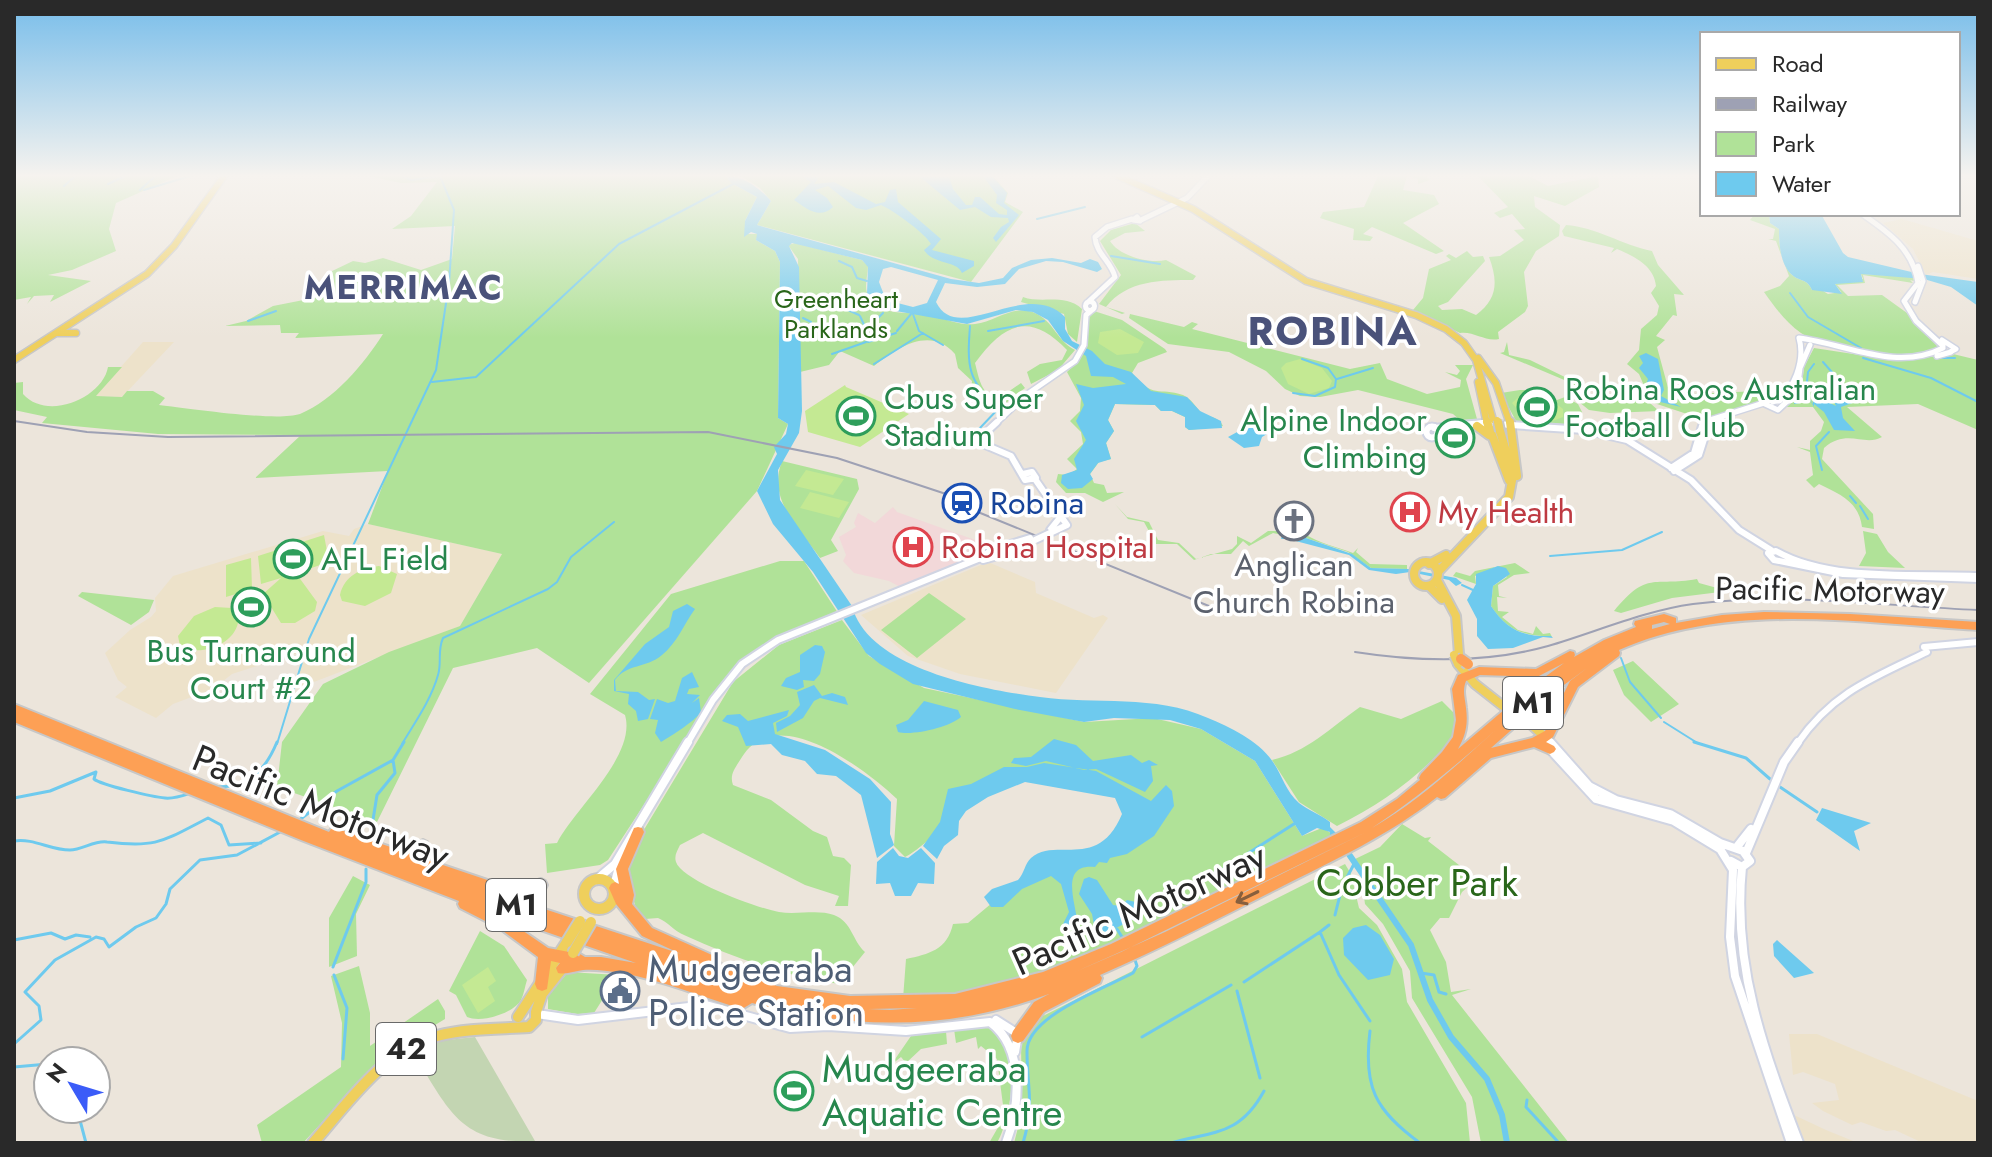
<svg xmlns="http://www.w3.org/2000/svg" width="1992" height="1157" viewBox="0 0 1992 1157" font-family="Jost,sans-serif">
	<style>
		.education { fill: #ede2ca }
		.medical { fill: #f2d8d9 }
		.green { fill: #b0e298 }
		.cemetery { fill: #c3d5b2 }
		.pitch { fill: #c4e993 }
		.water { fill: #6ecaee; fill-rule: evenodd }
		.lines { fill: none; stroke-linecap: round; stroke-linejoin: round }
		.stream-far1 { stroke: #6ecaee; stroke-width: 2 }
		.stream { stroke: #6ecaee; stroke-width: 3 }
		.river { stroke: #6ecaee; stroke-width: 6 }
		.secondary-far2-casing { stroke: #d0d4e2; stroke-width: 8 }
		.secondary-far1-casing { stroke: #d0d4e2; stroke-width: 10 }
		.secondary-casing { stroke: #d0d4e2; stroke-width: 12 }
		.primary-far2-casing { stroke: #c7c7c7; stroke-width: 9 }
		.primary-far1-casing { stroke: #c7c7c7; stroke-width: 12 }
		.primary-casing { stroke: #c7c7c7; stroke-width: 14 }
		.highway-casing { stroke: #c7c7c7; stroke-width: 4 }
		.secondary-far2 { stroke: #fff; stroke-width: 5 }
		.secondary-far1 { stroke: #fff; stroke-width: 6 }
		.secondary { stroke: #fff; stroke-width: 8 }
		.primary-far2 { stroke: #efcf5c; stroke-width: 6 }
		.primary-far1 { stroke: #efcf5c; stroke-width: 8 }
		.primary { stroke: #efcf5c; stroke-width: 10 }
		.highway { fill: #fda055; fill-rule: evenodd }
		.rail { stroke: #9ea1b4; stroke-width: 2 }
		.secondary-bridge-casing { stroke: #d0d4e2; stroke-width: 10; stroke-linecap: butt }
		.primary-bridge-far2-casing { stroke: #c7c7c7; stroke-width: 9; stroke-linecap: butt }
		.primary-bridge-far1-casing { stroke: #c7c7c7; stroke-width: 12; stroke-linecap: butt }
		.primary-bridge-casing { stroke: #c7c7c7; stroke-width: 14; stroke-linecap: butt }
		.highway-bridge-casing { stroke: #c7c7c7; stroke-width: 14; stroke-linecap: butt }
		.secondary-bridge { stroke: #fff; stroke-width: 6 }
		.primary-bridge-far2 { stroke: #efcf5c; stroke-width: 6 }
		.primary-bridge-far1 { stroke: #efcf5c; stroke-width: 8 }
		.primary-bridge { stroke: #efcf5c; stroke-width: 10 }
		.highway-bridge { stroke: #fda055; stroke-width: 10 }
		.oneway { stroke: #885f3d }
		.labels { text-anchor: middle; stroke-width: 7; stroke-linejoin: round; paint-order: stroke }
		.far-park-label { font-size: 26px; fill: #29661a; stroke: #fff }
		.shield { fill: #fff; stroke: #696969; stroke-width: 2 }
		.shield-label { font-size: 30px; font-weight: bold; fill: #292929 }
		.leisure-label { font-size: 32px; fill: #27864d; stroke: #fff; text-anchor: start }
		.transit-label { font-size: 32px; fill: #164399; stroke: #fff; text-anchor: start }
		.health-label { font-size: 32px; fill: #be3a42; stroke: #fff; text-anchor: start }
		.worship-label { font-size: 32px; fill: #5b616d; stroke: #fff }
		.street-label { font-size: 32px; fill: #292929; stroke: #fff }
		.far-district-label { font-size: 34px; font-weight: bold; letter-spacing: 2px; fill: #4a527a; stroke: #fff }
		.near-street-label { font-size: 38px; fill: #292929; stroke: #fff }
		.near-park-label { font-size: 38px; fill: #29661a; stroke: #fff }
		.near-service-label { font-size: 38px; fill: #4e5e75; stroke: #fff; text-anchor: start }
		.near-leisure-label { font-size: 38px; fill: #27864d; stroke: #fff; text-anchor: start }
		.district-label { font-size: 40px; font-weight: bold; letter-spacing: 2px; fill: #4a527a; stroke: #fff }
	</style>
	<rect width="100%" height="100%" fill="#ece5db"/>
	<path class="education" d="M1902 219 1978 241V279L1933 272 1926 275 1913 249 1883 223Z
		M143 342H174L122 397 95 396Z
		M368 524 502 554 460 626 293 690 304 651 232 674 213 689 173 704 156 718 115 697 127 687 118 680 105 653 130 630 151 617 156 611 155 598 173 576 323 531 349 536 354 529Z
		M988 562 1035 582 1036 593 1094 618 1103 615 1108 618 1056 693 960 674 908 656 861 615Z
		M1789 1034H1817L1978 1101V1143H1923L1895 1130 1886 1131 1861 1122 1852 1125 1823 1111 1812 1103 1839 1100 1835 1084 1803 1072 1793 1075Z
		M1794 1115 1826 1130 1858 1143H1804Z"/>
	<path class="medical" d="M893 507 897 512 978 541 984 549 980 556 900 587 889 581 854 573 843 561 846 555 839 537 856 527 854 523 858 513 875 523Z"/>
	<path class="green" d="M14 176H177L116 203 109 229 116 251 72 270 48 275 91 281 50 302 54 295 34 296 27 304 31 297 14 300Z
		M368 176H726L731 183 757 197 745 221 748 234H758L756 240 775 251 780 262 778 418 788 424 757 491 589 683 537 648 453 668 377 822 277 787 282 742 323 684 389 652 460 626 502 554 368 524 388 471 255 478 301 435 158 434 42 423 47 417 14 410V383L23 382V394C48 422 103 397 108 367H122L96 396 122 397 127 391H153L165 398 159 405C187 408 276 422 300 414 334 400 364 364 383 334L295 338 299 333H281L280 325 225 326 246 321 273 306 329 295 330 272 353 261 365 263 383 258 421 270 452 259 455 226 392 229 411 216 437 182 401 183Z
		M741 176H993L1008 193 1005 202 1023 212 971 282 757 225 771 201 760 188Z
		M1378 176H1425L1430 180 1418 184V179L1407 176 1403 190 1434 195 1439 204 1403 223 1444 251 1436 254 1372 227 1363 234 1373 237 1370 241 1353 240 1354 229 1320 218 1323 212 1364 207Z
		M1478 176H1529L1548 186 1598 176 1599 187 1565 206 1534 196 1535 207 1560 225 1559 236 1536 251 1524 272 1528 306 1525 312 1498 332 1499 339C1485 342 1474 331 1460 333L1413 310 1423 298 1429 269 1451 260 1446 256 1449 254 1456 258 1467 251 1473 257 1483 256 1485 261 1448 302 1438 306 1442 310 1462 309 1476 315C1498 299 1498 281 1489 257L1500 256 1524 240 1514 230 1525 229 1512 214 1500 218 1494 213 1508 207Z
		M1755 214H1769L1770 223 1779 229C1779 244 1780 262 1791 274 1799 282 1807 278 1812 290L1820 289 1828 294 1841 292 1835 284 1863 279 1861 274 1915 277 1914 281 1910 280 1913 283 1863 275 1865 283 1837 285 1848 296 1882 295 1907 313 1938 347C1911 362 1827 351 1801 333 1786 323 1774 306 1764 292L1780 286 1789 276 1776 241 1768 239H1773L1775 229 1750 220Z
		M1135 223 1145 231 1125 233 1110 241C1119 256 1149 264 1166 260L1196 276 1193 280C1161 280 1127 280 1106 307L1125 313 1122 314 1099 304 1121 275 1100 241 1111 230Z
		M1566 225C1596 227 1622 245 1652 251L1658 265 1684 295 1674 294 1677 316 1673 315 1656 336 1665 340 1657 347 1670 395 1758 391 1762 404 1702 419 1651 402 1639 374 1627 364 1639 350 1641 329 1657 315 1659 306 1651 293 1656 286C1654 265 1633 256 1617 249L1611 253 1614 248 1564 236 1562 231Z
		M795 243 862 260 868 266C868 276 863 288 869 297 881 317 907 311 926 315 943 317 957 326 975 324 994 322 1010 307 1029 311 1053 317 1055 340 1075 350L1058 370 1031 384 1027 372 1040 364 1062 360 1067 350C1030 311 1004 323 975 363 979 378 981 395 998 399L1021 383 1025 388 1002 406 971 391 972 381 958 368 955 354C930 325 897 348 874 366L840 351 829 365 800 372 798 259 788 245Z
		M1023 297C1041 304 1065 293 1082 309L1077 342 1068 334 1064 314 1021 302Z
		M1094 311 1122 320 1165 349 1167 352 1138 363 1132 373C1152 399 1159 387 1183 395 1192 399 1195 407 1202 413 1211 418 1219 417 1223 426L1189 430 1185 427V417L1172 411H1161L1155 405 1115 404 1108 420 1114 431 1106 443 1111 459 1099 462 1090 474 1094 483 1104 485 1107 493 1124 492 1103 502 1085 493H1066L1056 482 1058 474 1068 475 1077 469 1067 459 1083 444 1081 432 1070 421 1080 411 1081 398 1067 372C1095 347 1079 326 1094 311Z
		M1130 314 1184 327 1192 322 1198 324 1192 329 1350 369 1380 363 1387 379 1427 394 1460 387 1461 380 1445 372 1457 375 1460 371 1455 365H1473L1466 379 1477 419 1460 420 1453 414 1358 390 1320 397 1300 396 1285 389 1266 371 1229 352 1168 344 1129 318Z
		M1507 342 1509 355 1530 360 1573 381 1583 397 1642 396 1659 411 1610 413 1589 410 1574 398 1579 395 1569 382 1500 353 1504 352Z
		M1814 348 1899 361 1953 354 1978 360V430L1918 404 1847 407 1882 437C1864 447 1847 428 1824 448L1822 459 1873 514 1874 529 1862 527C1859 502 1840 494 1819 484L1814 488 1806 480 1813 475 1810 452 1797 447 1810 450V441L1821 431 1824 422 1813 407H1784L1801 392 1804 367Z
		M1520 390H1544L1557 400 1565 397 1578 404 1582 412 1579 425 1516 421 1501 393Z
		M782 461 857 479 859 489 831 540 838 551 820 558C799 528 767 500 782 461Z
		M1115 504 1127 517 1149 522 1158 540 1179 543 1196 559 1232 549 1237 544V536L1251 543 1268 531H1286L1298 520 1308 526 1305 534C1319 543 1337 547 1353 553L1358 548 1356 552 1370 564 1407 565V569L1371 568 1348 552 1306 538 1302 527 1287 536 1273 533 1249 546 1243 541 1231 554H1211L1194 560 1177 544H1156L1144 522 1128 519Z
		M1863 531 1877 534 1888 552 1905 568 1859 566 1866 553Z
		M780 561H804L838 613 778 637 731 671 608 860 600 865 547 873 545 844 557 843C574 809 637 756 625 715L590 694 671 594Z
		M1515 563 1530 573 1514 575 1498 585 1499 596 1507 598 1497 597 1498 611 1509 612 1502 617 1518 630 1533 634 1536 626 1543 634 1550 633 1552 637C1523 635 1508 632 1491 606L1493 586 1507 577 1498 566 1475 576 1476 584 1453 576 1456 572 1470 576 1475 571Z
		M1697 579 1699 583 1728 591 1672 598 1621 613 1614 611C1648 570 1652 587 1697 579Z
		M82 592 154 600 149 612 131 625 78 596Z
		M929 593 966 619 917 658 881 630Z
		M842 620 869 656 924 688 1084 722 1153 718 1201 729 1255 761 1302 836 1322 828 1331 833 1330 838 1095 953 1041 974 968 994 903 999 906 959C929 954 947 950 953 924L968 923 992 903 1128 834 1126 799C1106 794 1032 773 1017 775 997 777 972 795 960 810 954 819 914 854 905 857L894 846 897 799C864 768 776 701 742 757 736 767 729 774 733 785L771 800 813 831 827 837 833 856 844 858 851 865 848 906H835L839 896 805 885 703 833 680 845C677 851 674 856 676 862 682 881 760 909 779 912 797 915 818 909 834 915 852 922 852 940 865 952L839 984C785 976 734 958 684 935 674 931 668 922 658 918L645 919 637 911 625 873 642 833 733 682 779 645Z
		M1633 661 1679 704 1651 722 1624 695 1613 670Z
		M1442 701 1454 713 1458 731C1425 773 1385 802 1337 826L1299 802 1272 760C1307 752 1330 728 1360 707L1401 719Z
		M1402 824 1425 838 1431 837 1428 841 1477 879 1462 892 1449 918H1440L1430 930 1446 962 1451 992 1471 989 1452 995 1569 1143H1481L1472 1097 1412 998 1410 971 1383 924 1365 904 1360 869 1353 860 1380 847Z
		M1345 864 1351 874 1359 908 1377 925 1402 969 1407 1002 1466 1103 1470 1143H1014L1022 1112 1021 1043 1039 1018Z
		M353 876 370 885 356 914 357 956 329 967V918Z
		M480 931 504 946 527 980C525 986 524 994 521 1000 513 1014 481 1023 467 1017L456 995 449 991Z
		M359 966 370 1013V1046L438 999 445 1011V1019L382 1057 303 1143H262L257 1125 341 1067 342 1023 331 976Z
		M568 972 618 975 594 1013 577 1014 548 1009V996Z
		M989 1026C994 1031 1004 1038 1007 1044 1017 1068 1010 1121 997 1143H989L1004 1117 998 1113 1003 1105 997 1059 981 1046 978 1049 976 1037 956 1043 954 1029Z
		M946 1031 947 1044 921 1049 906 1063 901 1057 891 1065 911 1036Z"/>
	<path class="cemetery" d="M475 1037 535 1141C459 1145 449 1109 413 1053L438 1041Z"/>
	<path class="pitch" d="M1120 329 1144 342 1138 353 1117 355 1098 343 1100 332Z
		M1300 359 1322 368 1332 381 1329 388 1309 394 1288 384 1281 368 1286 363Z
		M845 385 846 387 909 414 860 447 808 432 805 411Z
		M1523 393 1546 396 1563 409V417L1550 422 1523 416 1512 403Z
		M806 470 844 479 833 495 795 486Z
		M810 492 849 502 839 518 800 508Z
		M324 535 329 562 288 576H298L317 602 315 611 295 623H281L263 594 281 578 261 584 258 556Z
		M251 558 252 589 226 597V565Z
		M379 566 397 574 391 593 365 606 342 601 340 595C344 576 361 568 379 566Z
		M215 607 232 608 238 614C243 641 201 659 180 646L178 636 194 616Z
		M488 967 496 981 488 987 495 1001 478 1013 462 985Z"/>
	<path class="water" d="M726 176C744 176 759 188 771 201L757 225 951 279 979 283 1003 278 1012 268 1031 260 1052 258 1081 263 1090 259 1098 262 1102 269 1097 272 1063 262 1046 261 1019 269 1005 284 977 287 945 283 936 302C958 347 1025 277 1065 317V329L1072 341 1092 351 1105 364 1131 372 1151 391 1187 397 1200 411 1221 421 1222 428 1189 430 1185 427V417L1172 411H1161L1155 405 1115 404 1108 420 1114 431 1106 443 1111 459 1098 463 1090 474 1093 479 1082 488 1068 489 1061 483 1062 475 1077 470 1074 459 1086 440 1076 421 1084 405 1076 384 1093 388 1126 384 1113 377 1091 376 1086 356 1063 341 1048 320 1033 312 1016 310 967 324 885 309 867 294 868 267 862 260 792 243 789 246 799 267 802 411 799 433 778 470 780 500 852 606C868 669 985 690 1040 697 1096 705 1155 694 1208 718 1230 727 1259 741 1273 762 1282 775 1286 792 1299 803 1308 810 1321 815 1330 822V827L1337 834 1330 838V832L1317 828 1302 836 1255 761 1201 729 1170 720 1114 718 1084 722 1015 709 913 684 880 664 866 653 813 572 773 524 757 491 777 454 774 447 786 434 788 424 778 418 780 262 775 251 756 240 757 234 751 232 744 237 745 221 757 197 731 183ZM891 267 938 280 927 303 913 307 886 300 879 282 883 269Z
		M801 176H820L814 184 834 182 876 204 885 202 890 190 896 189 898 202 941 239 932 250 974 261V266L962 273C957 260 933 265 924 250L931 244C926 234 893 210 881 205L866 210 856 208 828 186 815 190 827 198 833 207C819 220 806 208 794 200L811 182Z
		M919 176H949L953 189 966 205H972L975 197H980L999 214 1007 215V210L996 203 997 195 983 176H992L1007 193 1004 203 1019 215 996 242 993 238 1001 227 1009 222 1008 218 991 217 975 207 960 210Z
		M1769 214H1821L1843 253 1848 257 1920 274 1978 282V306L1951 287 1924 279 1861 274 1863 282 1835 284 1842 294 1812 290C1807 278 1799 282 1791 274 1780 263 1779 244 1779 229L1770 223Z
		M1646 353 1658 359 1664 390 1661 396 1681 407 1652 400 1658 394 1646 385 1648 379 1639 368 1643 363 1639 356Z
		M1830 392 1857 398 1855 402 1841 407 1843 418 1855 431 1834 430 1824 412 1814 404V407L1806 393 1813 404V395L1836 406Z
		M1261 419 1268 422 1272 431 1262 437 1259 446 1244 448 1228 437Z
		M1304 528 1306 538 1352 554 1371 568 1408 569 1456 578 1462 583 1456 586 1449 580 1410 572 1396 574 1369 570 1349 555 1288 539 1291 530Z
		M1498 566 1506 568 1510 574 1493 586 1491 606C1507 630 1523 637 1551 636L1553 638 1543 637 1513 648 1488 649 1477 636V619L1467 600 1476 584V574Z
		M687 604 695 609C684 624 677 643 662 655 645 669 628 663 615 680L616 691 638 692 649 700 655 699 648 719 638 721 636 711 628 704 629 694 614 691V680L645 644 669 627 673 611Z
		M815 645 822 646 825 652 820 674 814 681 803 680 804 687 797 690 781 686 786 678 800 672V655Z
		M692 672 699 687 689 689 687 694 700 695 692 703 699 698 701 712C695 721 671 736 661 742L655 733 658 720 650 719 657 699 668 703 675 701 682 678Z
		M814 685 822 696 832 693 845 697 848 705 820 698 814 701 803 718 777 732 776 723 790 716 800 705 797 692Z
		M924 701 958 710 961 717C950 727 913 736 898 732L896 725 908 720Z
		M789 710 787 716 773 723 775 734 825 750 870 779 891 802 890 834 894 845 877 858 861 795 836 776 817 774 805 761 782 755 771 744 746 746 738 727 722 721 727 715 740 714 748 721Z
		M1054 739 1076 745 1093 761 1131 755 1142 763 1149 760 1158 765 1151 766 1153 781 1145 792 1096 769 1084 770 1046 761 1026 766 1011 763 1014 758 1031 757Z
		M1044 763 1096 771 1151 801 1166 785 1172 791 1174 806 1154 836 1127 854 1110 858 1107 863 1099 862 1095 867C1060 863 1075 901 1077 920L1068 929 1063 924 1069 912 1061 884 1051 876 1022 889 1003 907H991L984 897 992 889 1018 880C1024 874 1025 863 1031 858 1055 836 1098 872 1122 814L1115 798 1025 782 988 797 966 811 959 821 958 835 944 846 937 859 923 846 940 822 948 789 971 784 1004 767H1027Z
		M1822 808 1871 823 1854 831 1860 851 1816 820Z
		M893 848 899 856 908 858 921 848 935 863 934 884 918 883 911 896H895L890 883 876 884 877 862Z
		M1089 877 1097 880 1113 905 1121 906 1127 900 1140 903 1136 918 1106 933 1094 925 1092 914 1079 894 1084 879Z
		M1366 925 1380 935 1394 959 1390 975 1368 980 1344 955 1343 938 1353 928Z
		M1777 940 1814 973 1794 978 1774 956 1773 944Z"/>
	<g class="lines">
		<path class="stream-far1" d="M323 176H343
			M402 176 411 180 439 176
			M108 184 125 176
			M64 186 75 176
			M140 190 155 176
			M144 190 190 176
			M1037 219 1085 207
			M1111 256 1160 264
			M839 261 852 267 857 278 867 281
			M1790 293 1808 317 1861 348
			M798 306 807 309
			M809 309 834 307
			M848 310 859 315
			M913 314 919 331 943 345
			M860 316 866 329
			M803 318 811 322
			M248 321 276 311
			M970 326C967 365 967 382 999 408L979 429H971
			M871 331 872 328
			M897 331 911 314
			M988 331 1044 321
			M860 336 883 313
			M868 342 896 333
			M832 354 866 342
			M1863 358 1931 378 1978 402
			M1942 358H1955
			M1823 362 1838 379
			M874 364 923 333
			M1337 379 1373 368
			M432 382 476 377 619 244 735 183
			M1806 391 1808 372 1814 364
			M971 393 976 384
			M1293 393 1315 396 1335 387 1336 379 1328 368 1302 359
			M1852 394 1856 387 1853 383
			M1795 403 1808 400
			M1822 470 1816 446 1829 432
			M1850 496 1856 503
			M1860 506 1868 519
			M1282 538H1288
			M1550 556 1622 550 1662 532
			M1462 585 1473 590
			M1621 658 1630 682 1661 718
			M1664 722 1699 744
			M277 744 309 639 436 370 449 283 454 210 440 176
			M402 744C415 722 431 700 438 675 442 662 437 652 443 638L548 589 557 582 571 557 614 522"/>
		<path class="stream" d="M1694 742 1746 758 1770 779
			M217 787C249 787 265 771 277 742
			M1780 787 1817 812
			M14 798 50 791 96 772 94 779C101 785 153 797 165 798 174 799 182 796 191 793
			M298 821 337 791 393 760 404 742
			M372 826 377 795 395 773 393 760
			M378 838 382 844
			M14 841C34 838 50 850 70 850 82 850 95 840 107 842 158 848 163 841 208 818L221 825 229 845 261 843
			M1141 905 1222 870 1297 822
			M1335 915 1342 887 1355 862
			M1329 925 1320 932 1339 975 1370 1021
			M1117 929 1124 940
			M14 940 51 933 65 939 76 935 90 937
			M333 967 366 882V869
			M1421 973 1434 975 1439 992 1446 994
			M334 975 347 1008 343 1059
			M1244 982 1320 932
			M1237 991 1260 1078
			M1370 1031C1363 1087 1375 1110 1420 1143
			M1142 1037 1231 985
			M14 1044 41 1020 39 1006 25 992 55 960 96 937 104 939 109 947 136 927 156 918 166 904 170 889 200 860 237 855 282 831
			M14 1067 48 1064
			M1527 1100 1526 1107 1559 1143
			M77 1109 86 1143
			M1023 1143C1035 1103 1027 1090 1027 1051 1027 1016 1105 988 1133 973L1137 966 1135 960
			M1171 1143C1215 1131 1240 1135 1264 1091"/>
		<path class="river" d="M1344 847 1411 945 1430 1000 1451 1037 1487 1079 1502 1115 1507 1143"/>
		<g class="secondary-far2-casing">
			<path id="secondary-far2" d="M1862 214C1888 232 1913 249 1918 283L1904 301 1916 321 1943 346
				M1137 217 1140 221 1133 220Z
				M1141 220 1187 198 1208 176
				M1085.5 306a4.5 4.5 0 1 1 9 0a4.5 4.5 0 1 1-9 0Z
				M1915 302 1923 281 1918 266
				M1087 303 1115 277C1111 261 1096 254 1095 237L1107 227 1132 219
				M1942 340 1956 349 1950 352
				M1937 356 1951 352
				M1773 402C1795 393 1805 359 1799 338 1847 344 1896 372 1943 348
				M1765 404 1778 410 1797 392 1800 368 1810 345
				M1707 421 1767 402
				M995 424 1026 395 1075 361 1084 345 1086 315 1093 309
				M1471 424H1499
				M1716 424 1722 417"/>
		</g>
		<g class="secondary-far1-casing">
			<path id="secondary-far1" d="M1715 425 1717 422
				M1426.5 432a5.5 5.5 0 1 1 11 0a5.5 5.5 0 1 1-11 0Z
				M1434 428 1482 423 1584 430 1627 440 1691 480 1739 530 1771 550
				M983 435 997 422
				M984 436 976 434 971 439 1011 456 1025 480 1036 478 1032 472 1023 474
				M1671 468 1694 453 1702 426
				M1674 471 1699 455 1706 433 1711 429
				M1035 479 1067 525 1050 533
				M1050 530 1058 520
				M983 560 1001 555
				M1978 576C1917 573 1830 582 1776 551L1768 553 1774 560 1843 574 1978 579
				M1924 647 1978 642
				M1545 737 1551 744
				M687 744 713 700 742 664 778 640 983 557 991 550 1030 538
				M1797 744C1832 693 1872 678 1927 652"/>
		</g>
		<g class="secondary-casing">
			<path id="secondary" d="M1550 742 1589 786 1616 800 1670 814 1720 843 1743 851 1750 861 1742 867 1731 861
				M1550 749 1596 799 1674 821 1720 849 1733 870 1730 937 1735 976 1791 1143
				M1736 848 1751 829
				M1746 853 1784 762 1798 742
				M1742 867C1732 966 1764 1052 1799 1143
				M596 880 615 864 688 742
				M614 886 620 863
				M537 1014 578 1020 706 1005 790 1028 828 1026 906 1031 990 1022C1025 1048 1020 1106 1006 1143
				M765 1019 814 1022
				M996 1020 1018 1034 1015 1052"/>
		</g>
		<g class="primary-far2-casing">
			<path id="primary-far2" d="M1118 176 1193 209 1306 281 1416 315 1446 329 1464 343 1476 360 1493 420
				M58 333H76
				M1478 358 1496 383 1510 424
				M14 360 147 274 174 246 224 176
				M1478 382 1487 424"/>
		</g>
		<g class="primary-far1-casing">
			<path id="primary-far1" d="M1487 422 1509 480
				M1510 422 1517 476
				M1477 426 1489 435
				M1414 574a12 12 0 1 1 24 0a12 12 0 1 1-24 0Z
				M1429 564 1446 555
				M1438 572 1509 497 1513 475 1500 431
				M1438 582 1456 616 1459 654
				M1429 586 1442 599
				M1458 664 1475 684 1503 706
				M1527 721 1545 737"/>
		</g>
		<g class="primary-casing">
			<path id="primary" d="M584 894a15 15 0 1 1 30 0a15 15 0 1 1-30 0Z
				M536 1012 542 994 565 965
				M518 1017 567 942
				M313 1143C349 1102 382 1052 437 1036 467 1028 499 1029 529 1027L536 1020V1012"/>
		</g>
		<g class="highway-casing">
			<path id="highway" d="M1764 612 1850 614 1978 622V630C1860 623 1731 601 1619 650L1620 653 1619 656 1578 687 1553 737 1546 742 1554 746 1556 749 1554 752 1550 754 1534 747 1491 758 1445 798 1441 799 1437 797C1388 836 1332 861 1277 889 1219 918 1160 949 1100 975L1102 978 1100 983 1044 1012 1023 1041 1018 1043 1013 1041 1011 1036 1013 1031 1034 1002 1049 994C949 1031 855 1030 752 1003L742 1009C702 997 662 980 621 973 608 971 595 969 583 970 574 971 567 975 558 973L556 968 560 963 551 961 547 989 542 991 537 989 535 984 538 957 499 928 460 908 458 904 459 901 301 840 14 722V704L329 832 331 829 335 828 408 853 415 851 419 842 423 840 427 842 429 846 425 859 505 886H520L541 879 545 881 547 885 545 889 520 898H511L681 954 642 936 616 904 609 888 611 884 615 882 619 884 616 869 634 828 638 827 642 828 644 832 628 869 634 895 632 904 652 928 712 955 726 969 777 986 850 996 955 994 1043 972 1111 944 1361 822 1397 799 1420 780 1419 778 1421 774 1442 752 1453 737 1456 720 1452 689 1458 675 1479 667 1536 669 1570 651 1574 652 1575 655 1574 657 1604 640 1636 627 1634 624 1635 621 1664 614 1676 618V623L1722 615ZM1664 622 1670 624 1652 629V625ZM1564 663 1531 687 1458 749C1466 735 1468 724 1466 708 1465 698 1462 691 1466 681L1480 675 1537 677ZM1587 668 1570 681 1545 731 1532 738 1491 748 1553 693ZM1498 728C1458 764 1419 801 1372 828 1417 798 1458 764 1498 728ZM1366 832 1165 932 1075 972 1121 952ZM503 917 636 963 601 957H585L580 954 548 948ZM917 1008 890 1010 868 1009Z"/>
		</g>
		<use href="#secondary-far2" class="secondary-far2"/>
		<use href="#secondary-far1" class="secondary-far1"/>
		<use href="#secondary" class="secondary"/>
		<use href="#primary-far2" class="primary-far2"/>
		<use href="#primary-far1" class="primary-far1"/>
		<use href="#primary" class="primary"/>
		<use href="#highway" class="highway"/>
		<path class="rail" d="M14 421 87 432 168 437 708 432 837 458 946 494
			M973 510 1231 615
			M1355 652C1419 662 1484 664 1548 646 1596 632 1643 611 1693 604 1788 592 1883 606 1978 610"/>
		<g class="secondary-bridge-casing">
			<path id="secondary-bridge" d="M1035 540 1050 533"/>
		</g>
		<g class="primary-bridge-far2-casing">
			<path id="primary-bridge-far2" d="M1497 420 1498 424"/>
		</g>
		<g class="primary-bridge-far1-casing">
			<path id="primary-bridge-far1" d="M1498 422 1500 431
				M1454 655 1458 664
				M1506 704 1527 721"/>
		</g>
		<g class="primary-bridge-casing">
			<path id="primary-bridge" d="M567 942 580 921
				M573 953 591 922"/>
		</g>
		<g class="highway-bridge-casing">
			<path id="highway-bridge" d="M1461 659 1468 664"/>
		</g>
		<use href="#secondary-bridge" class="secondary-bridge"/>
		<use href="#primary-bridge-far2" class="primary-bridge-far2"/>
		<use href="#primary-bridge-far1" class="primary-bridge-far1"/>
		<use href="#primary-bridge" class="primary-bridge"/>
		<use href="#highway-bridge" class="highway-bridge"/>
	</g>
	<defs><path id="oneway-shaft" d="M-6 0H5M1.5-3L5.5 0L1.5 3" fill="none" stroke-width="1.6" stroke-linecap="round" stroke-linejoin="round" transform="scale(2)"/></defs>
	<use class="oneway" href="#oneway-shaft" transform="translate(1247 897) rotate(154)"/>
	<linearGradient id="sky" x2="0" y2="1"><stop stop-color="#77bdea"/><stop offset="0.52" stop-color="#f6f3ef"/><stop offset="1" stop-color="#f6f3ef" stop-opacity="0"/></linearGradient>
	<rect width="1992" height="338" fill="url(#sky)"/>
	<defs>
		<g id="stadium-ring" transform="scale(2)"><circle r="9.5" fill="#fff" stroke="#2e9e5b" stroke-width="1.5"/><path d="M0-5a6.5 5 0 1 0 0 10a6.5 5 0 1 0 0-10ZM-3.5-1.8h7v3.6h-7Z" fill="#2e9e5b"/></g>
		<g id="station-ring" transform="scale(2)"><circle r="9.5" fill="#fff" stroke="#1a4fb4" stroke-width="1.5"/><path d="M-3-6H3Q5-6 5-4V2Q5 4 3 4L4.5 6H3L1.5 4h-3L-3 6H-4.5L-3 4Q-5 4-5 2V-4Q-5-6-3-6ZM-3.5-4v3h7v-3ZM-3.5 1v1.5H-2V1ZM2 1v1.5H3.5V1Z" fill="#1a4fb4"/></g>
		<g id="hospital-ring" transform="scale(2)"><circle r="9.5" fill="#fff" stroke="#e0444e" stroke-width="1.5"/><path d="M-5-5h3v3.5h4V-5h3V5h-3V1.5h-4V5h-3Z" fill="#e0444e"/></g>
		<g id="church-ring" transform="scale(2)"><circle r="9.5" fill="#fff" stroke="#6b7280" stroke-width="1.5"/><path d="M-1.2-6h2.4v3.5h3.3v2.4h-3.3V6h-2.4V-.1h-3.3v-2.4h3.3Z" fill="#6b7280"/></g>
		<g id="civic-ring" transform="scale(2)"><circle r="9.5" fill="#fff" stroke="#5c6f8a" stroke-width="1.5"/><path d="M-.6-6.5H3V-4.5H.6V-3L4-1V1h2V6H-6V1h2V-1L-.6-3ZM-1.2 2.5V6h2.4V2.5Z" fill="#5c6f8a"/></g>
	</defs>
	<g fill-rule="evenodd">
		<use href="#stadium-ring" x="1537" y="407"/>
		<use href="#stadium-ring" x="856" y="416"/>
		<use href="#stadium-ring" x="1455" y="438"/>
		<use href="#station-ring" x="962" y="503"/>
		<use href="#hospital-ring" x="1410" y="512"/>
		<use href="#church-ring" x="1294" y="521"/>
		<use href="#hospital-ring" x="913" y="547"/>
		<use href="#stadium-ring" x="293" y="559"/>
		<use href="#stadium-ring" x="251" y="607"/>
		<use href="#civic-ring" x="620" y="991"/>
		<use href="#stadium-ring" x="794" y="1091"/>
	</g>
	<g class="labels">
		<g class="far-park-label">
			<text x="836" y="308">Greenheart<tspan x="836" dy="30">Parklands</tspan></text>
		</g>
		<g class="shield">
			<rect x="1503" y="677" width="60" height="52" rx="6"/>
			<rect x="486" y="879" width="60" height="52" rx="6"/>
			<rect x="376" y="1023" width="60" height="52" rx="6"/>
		</g>
		<g class="shield-label">
			<text x="1533" y="713">M1</text>
			<text x="516" y="915">M1</text>
			<text x="406" y="1059">42</text>
		</g>
		<g class="leisure-label">
			<text x="1565" y="400">Robina Roos Australian<tspan x="1565" dy="37">Football Club</tspan></text>
			<text x="884" y="409">Cbus Super<tspan x="884" dy="37">Stadium</tspan></text>
			<text x="1427" y="431" text-anchor="end">Alpine Indoor<tspan x="1427" dy="37">Climbing</tspan></text>
			<text x="321" y="570">AFL Field</text>
			<text x="251" y="662" text-anchor="middle">Bus Turnaround<tspan x="251" dy="37">Court #2</tspan></text>
		</g>
		<g class="transit-label">
			<text x="990" y="514">Robina</text>
		</g>
		<g class="health-label">
			<text x="1438" y="523">My Health</text>
			<text x="941" y="558">Robina Hospital</text>
		</g>
		<g class="worship-label">
			<text x="1294" y="576">Anglican<tspan x="1294" dy="37">Church Robina</tspan></text>
		</g>
		<g class="street-label">
			<text transform="translate(1830 590) rotate(1)" y="11">Pacific Motorway</text>
		</g>
		<g class="far-district-label">
			<text x="404" y="299">MERRIMAC</text>
		</g>
		<g class="near-street-label">
			<text transform="translate(321 807) rotate(22)" y="13">Pacific Motorway</text>
			<text transform="translate(1139 909) rotate(-24)" y="13">Pacific Motorway</text>
		</g>
		<g class="near-park-label">
			<text x="1417" y="896">Cobber Park</text>
		</g>
		<g class="near-service-label">
			<text x="648" y="982">Mudgeeraba<tspan x="648" dy="44">Police Station</tspan></text>
		</g>
		<g class="near-leisure-label">
			<text x="822" y="1082">Mudgeeraba<tspan x="822" dy="44">Aquatic Centre</tspan></text>
		</g>
		<g class="district-label">
			<text x="1333" y="345">ROBINA</text>
		</g>
	</g>
	<rect width="1992" height="1157" fill="none" stroke="#292929" stroke-width="32"/>
	<rect x="1700" y="32" width="260" height="184" fill="#ffffff" stroke="#a9a9a9" stroke-width="2"/>
	<rect x="1716" y="58" width="40" height="12" fill="#efcf5c" stroke="#a9a9a9" stroke-width="2"/>
	<text x="1772" y="72" font-size="24" fill="#292929">Road</text>
	<rect x="1716" y="98" width="40" height="12" fill="#9ea1b4" stroke="#a9a9a9" stroke-width="2"/>
	<text x="1772" y="112" font-size="24" fill="#292929">Railway</text>
	<rect x="1716" y="132" width="40" height="24" fill="#b0e298" stroke="#a9a9a9" stroke-width="2"/>
	<text x="1772" y="152" font-size="24" fill="#292929">Park</text>
	<rect x="1716" y="172" width="40" height="24" fill="#6ecaee" stroke="#a9a9a9" stroke-width="2"/>
	<text x="1772" y="192" font-size="24" fill="#292929">Water</text>
	<g transform="translate(72 1085) rotate(308)"><circle r="38" fill="#ffffff" stroke="#a9a9a9" stroke-width="2"/>
	<path d="M0-6L14 30L0 20L-14 30Z" fill="#3b5cf8"/>
	<text y="-12" font-size="22" font-weight="bold" text-anchor="middle" fill="#292929">N</text>
	</g>
</svg>
